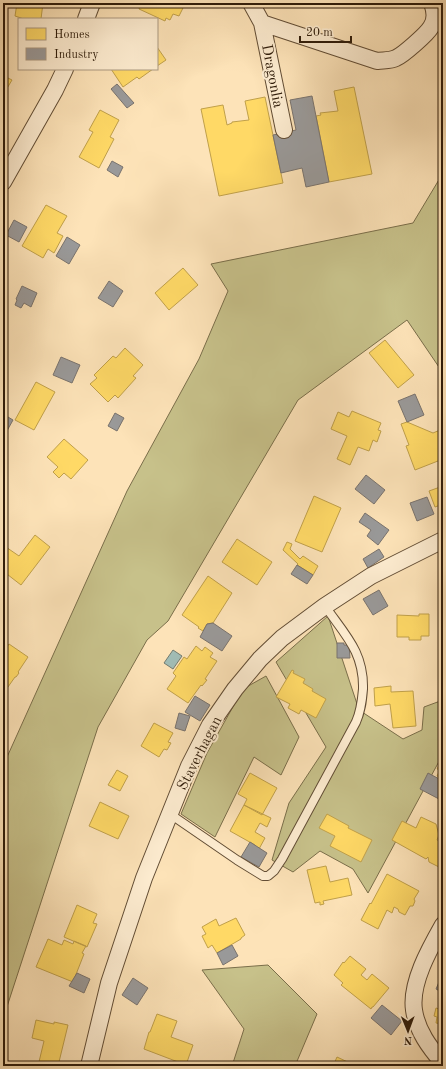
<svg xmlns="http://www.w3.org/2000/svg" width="446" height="1069" viewBox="0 0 446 1069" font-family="'Old Standard TT',serif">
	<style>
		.green { fill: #c7c18a; stroke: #7a6e4a }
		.water { fill: #a1bdb6; stroke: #737c71 }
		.homes { fill: #ffd966; stroke: #c0a04a }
		.industry { fill: #999; stroke: #79736e }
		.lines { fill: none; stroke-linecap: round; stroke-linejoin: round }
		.service-casing { stroke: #624d35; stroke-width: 10 }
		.minor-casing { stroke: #624d35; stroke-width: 18 }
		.service { stroke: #feedd1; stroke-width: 8 }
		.minor { stroke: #feedd1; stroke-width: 16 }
		.labels { text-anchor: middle; stroke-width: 4; stroke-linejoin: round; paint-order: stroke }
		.street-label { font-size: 15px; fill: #2e1b09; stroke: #feedd1 }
	</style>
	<rect width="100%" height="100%" fill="#fde3b8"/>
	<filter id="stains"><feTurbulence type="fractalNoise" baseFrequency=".005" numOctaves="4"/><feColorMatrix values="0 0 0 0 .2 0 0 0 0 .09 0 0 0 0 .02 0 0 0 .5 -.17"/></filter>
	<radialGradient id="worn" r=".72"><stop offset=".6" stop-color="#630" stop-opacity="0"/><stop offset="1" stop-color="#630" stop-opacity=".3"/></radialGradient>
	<path class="green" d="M443 173V373L407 320 298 400 168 621 147 640 98 727 3 1019V766L127 491 199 359 228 291 211 264 413 223Z
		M328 616 359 710 403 739 422 730 424 707 443 700V754L368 893 353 869 320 851 293 872 272 860 289 803 326 747 276 662Z
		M266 676 299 737 281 775 254 757 215 837 181 814 207 753 243 689Z
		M268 965 317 1014 295 1066H232L244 1029 202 970Z"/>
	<path class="water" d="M173 650 182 656 173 669 164 663Z"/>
	<path class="homes" d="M17 3H43L41 19H24L15 16Z
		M138 3H178L177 5 183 8 179 16 173 14 170 20 166 18 165 21 139 9 140 6 137 5Z
		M157 47 166 60 157 66Z
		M111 69H153L139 79 137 77 123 87Z
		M3 70 6 72 4 76 12 80 3 95Z
		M354 87 372 174 329 182 316 116 321 115 320 113 338 111 334 91Z
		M265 97 283 183 219 196 201 109 223 105 227 125 232 123V122L249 120 245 101Z
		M100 110 119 120 110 137 114 139 99 168 79 157 93 132 89 130Z
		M46 205 67 216 57 233 63 236 54 253 48 249 43 258 22 246Z
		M183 268 198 285 169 310 155 293Z
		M385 340 414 375 398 388 369 353Z
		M125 348 143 365 133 376 136 378 118 398 115 395 108 402 90 384 97 378 94 375 113 356 116 358Z
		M36 382 55 392 34 430 15 420Z
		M352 411 381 423 378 430 381 431 377 442 373 440 369 451 358 447 350 465 337 459 347 436 331 429 338 412 349 417Z
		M407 422 433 433 440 430 443 432V459L415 470 406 446 409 445 401 424Z
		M64 439 88 460 71 479 64 473 59 478 53 472 58 467 47 457Z
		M443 479V504L435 507 429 491 443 486 440 480Z
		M314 496 341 508 322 552 295 541Z
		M35 535 50 547 21 585 3 571V545L19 556Z
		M237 539 272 562 257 585 222 562Z
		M287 542 292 544 290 549 300 559 303 556 318 566 313 575 297 565 298 564 283 550Z
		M208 576 232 593 213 623 207 624 203 631 198 628 199 627 182 615Z
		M419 614H429V636H421V640H409V637H397V615L419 616Z
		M9 644 28 657 18 672 19 673 16 677H15L3 694V653Z
		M196 646 202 651 205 647 213 653 210 657 217 661 205 679 207 680 202 686 201 685 188 703 167 689 176 676 173 673 184 657 187 659Z
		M292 670 294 671 293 673 305 679 303 683 313 689 312 691 326 699 316 718 301 710 299 714 288 708 290 704 276 697Z
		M391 686V692L413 691 416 726 393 728 390 704 375 706 374 688Z
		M154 723 173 733 168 742 171 743 167 750 164 749 159 757 141 746Z
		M440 763 442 764 443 763V779L437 776 440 770 437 769Z
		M117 770 128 776 120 791 108 785Z
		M250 773 277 788 262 815 244 805 247 799 238 794Z
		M100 802 129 816 118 839 89 826Z
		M244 805 271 818 267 827 260 823 255 832 265 838 259 849 254 846 255 845 230 831Z
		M327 814 349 826 348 828 372 840 361 862 330 846 335 836 319 828Z
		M421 817 436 824 439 835 437 840 443 843V869L429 862 428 857 426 859 392 840 402 821 416 828Z
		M326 866 330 882 348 878 352 895 323 901 324 904 320 905V902L315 903 307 870Z
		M387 874 419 891 414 899 415 901 413 906H410L405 915 399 912 398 909 394 907 392 913 387 910 378 929 361 920 370 903 371 904Z
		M77 905 97 914 93 923 97 924 87 947 64 937Z
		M236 918 245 935 241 938V939L217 953 212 945 208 948 202 936 206 934 202 927 216 919 219 926Z
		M48 939 62 945 64 940 73 944 74 941 86 946 82 953 84 954 73 982 36 967Z
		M350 956 366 969 361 975 367 980 372 974 389 988 373 1007H372L371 1009 341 985 343 983 334 975 343 962 344 963Z
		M441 998H443V1024L436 1023 437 1017 434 1016 436 1008 439 1009Z
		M157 1014 177 1021 171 1037 193 1045 186 1065 144 1049 149 1032H150Z
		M36 1020 54 1024V1022L68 1025 58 1066H38L44 1041 32 1038Z
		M337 1057 352 1064 351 1066H333Z"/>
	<path class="industry" d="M117 84 134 103 127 108 111 89Z
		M312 96 329 182 306 187 302 168 281 173 273 135 296 130 290 100Z
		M112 161 123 167 118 177 107 170Z
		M14 220 27 227 19 242 6 235Z
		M67 237 80 245 69 264 56 256Z
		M109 281 123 291 113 307 98 298Z
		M22 286 37 293 31 307 24 303 21 308 15 305 17 300 16 299Z
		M61 357 80 365 72 383 53 375Z
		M415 394 424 415 407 422 398 401Z
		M115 413 124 418 117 431 108 426Z
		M3 414 13 420 3 438Z
		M366 475 385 490 374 504 355 489Z
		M427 497 434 514 417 521 410 503Z
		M365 513 389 530 378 545 367 536 371 530 359 522Z
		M379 549 384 557 368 568 363 559Z
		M297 565 313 575 307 584 291 574Z
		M379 590 388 606 373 615 363 599Z
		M213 623 232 636 222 651 200 637 207 624Z
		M337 643H344V645H349L350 658H337Z
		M195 696 210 705 200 721 185 712Z
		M179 713 190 716 185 731 175 728Z
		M428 773 443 781V791L439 799 420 789Z
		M250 842 267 853 259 867 241 857Z
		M232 945 238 956 223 965 217 953Z
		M77 973 90 979 84 993 69 986Z
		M442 975H443V993L436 989Z
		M133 978 148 988 137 1005 122 995Z
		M382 1005 402 1021 391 1035 371 1018Z"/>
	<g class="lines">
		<g class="service-casing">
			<path id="service" d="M170 814 237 860 263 876H268L274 871 282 859 356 722C361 711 362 701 363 689 364 652 345 635 325 606"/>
		</g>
		<g class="minor-casing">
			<path id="minor" d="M251 3 262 23 284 130
				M86 19 92 3
				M262 23 377 61C383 60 390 61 396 58 403 55 427 34 431 27 436 20 435 11 432 3
				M3 182 55 90 65 69
				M443 925C430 948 410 983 414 1010 417 1031 430 1048 443 1063
				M89 1066 109 983 144 878 189 766 210 725 235 689 260 659 282 638 325 606 371 576 443 540"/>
		</g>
		<use href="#service" class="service"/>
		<use href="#minor" class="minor"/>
	</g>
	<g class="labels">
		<g class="street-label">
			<text transform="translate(273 76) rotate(79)" y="5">Dragonlia</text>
			<text transform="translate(199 753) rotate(-63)" y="5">Staverhagan</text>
		</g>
	</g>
	<rect width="446" height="1069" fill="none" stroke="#fde3b8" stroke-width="16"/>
	<rect x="4" y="4" width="438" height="1061" fill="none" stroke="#2e1b09" stroke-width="2"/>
	<rect x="8" y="8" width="430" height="1053" fill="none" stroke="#2e1b09"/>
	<rect x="18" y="18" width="140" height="52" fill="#feedd1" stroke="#ab9981"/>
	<rect x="26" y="28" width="20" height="12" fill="#ffd966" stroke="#ab9981"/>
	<text x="54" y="38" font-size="12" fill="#2e1b09">Homes</text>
	<rect x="26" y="48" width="20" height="12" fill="#999999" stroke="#ab9981"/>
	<text x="54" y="58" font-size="12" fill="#2e1b09">Industry</text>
	<g transform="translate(408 1031) rotate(179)" stroke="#feedd1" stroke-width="3" paint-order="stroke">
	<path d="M0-3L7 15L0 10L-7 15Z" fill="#2e1b09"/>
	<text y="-6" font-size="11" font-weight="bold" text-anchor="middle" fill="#2e1b09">N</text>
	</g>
	<path d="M300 36v6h51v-6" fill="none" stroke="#2e1b09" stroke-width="2"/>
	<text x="306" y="36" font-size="12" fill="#2e1b09" stroke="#feedd1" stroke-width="3" paint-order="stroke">20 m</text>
	<rect width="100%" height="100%" filter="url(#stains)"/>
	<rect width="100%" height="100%" fill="url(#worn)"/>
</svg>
